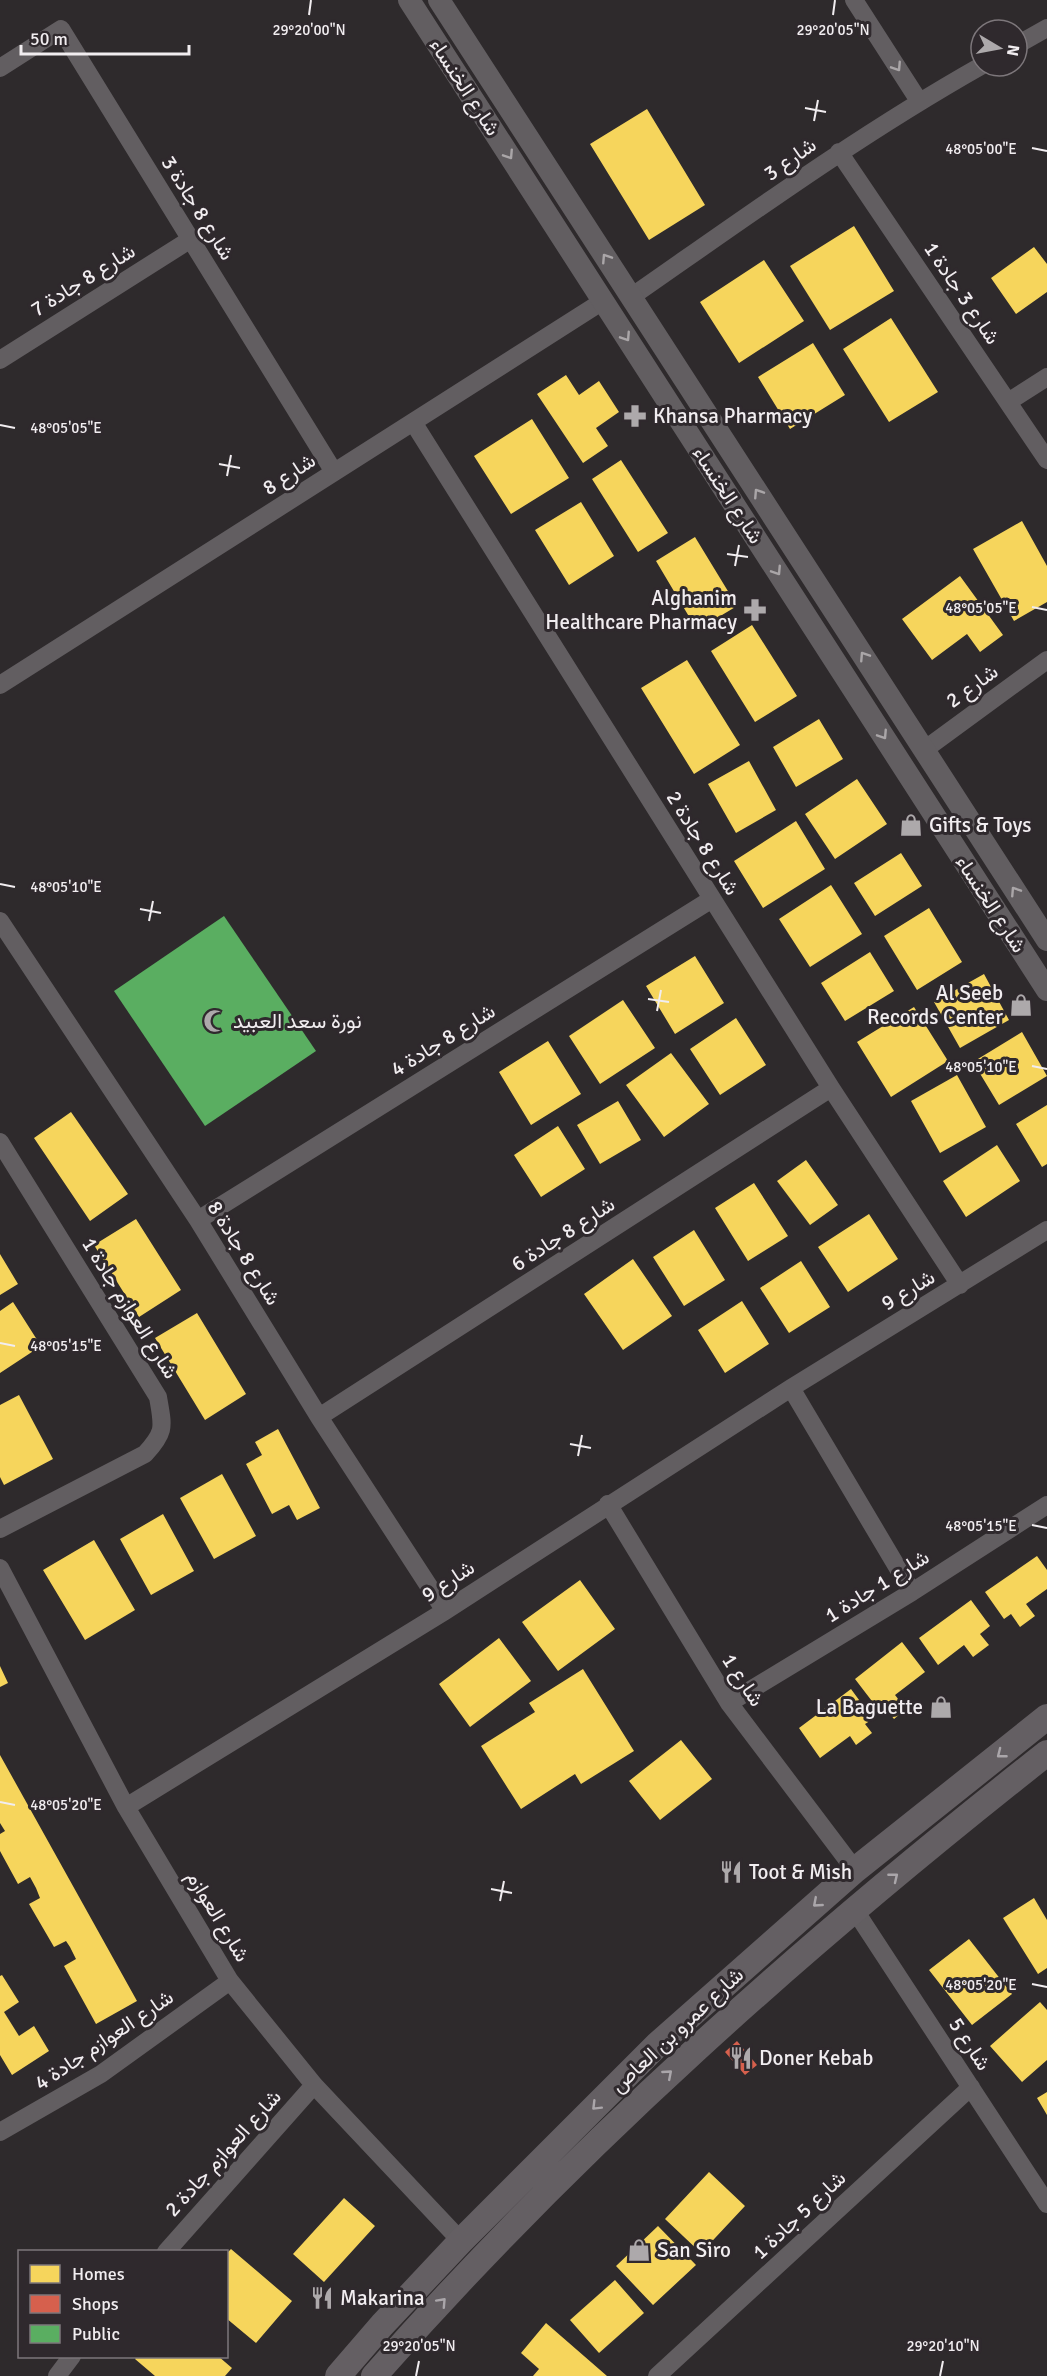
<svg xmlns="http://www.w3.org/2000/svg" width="1047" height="2376" viewBox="0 0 1047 2376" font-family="Signika,Vazirmatn,sans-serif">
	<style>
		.homes { fill: #f6d55c }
		.shops { fill: #d6604d }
		.public { fill: #5aae61 }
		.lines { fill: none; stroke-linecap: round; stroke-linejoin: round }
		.minor { stroke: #625e61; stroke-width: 18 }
		.tertiary { stroke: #625e61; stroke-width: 22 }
		.secondary { stroke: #645f63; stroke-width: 26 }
		.oneway { stroke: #aaa6a8 }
		.oneway2 { stroke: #aaa6aa }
		.ticks { fill: none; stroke: #f1edf0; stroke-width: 2 }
		.labels { text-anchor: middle; stroke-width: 6; stroke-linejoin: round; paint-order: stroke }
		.street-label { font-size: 21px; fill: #f1edf0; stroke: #2f292d }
		.poi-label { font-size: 21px; fill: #f1edf0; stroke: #2f292d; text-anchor: start }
		.ticks-label { font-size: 15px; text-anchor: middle; fill: #f1edf0; stroke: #2f292d; stroke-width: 6; stroke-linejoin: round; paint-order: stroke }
	</style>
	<rect width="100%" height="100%" fill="#2e2a2c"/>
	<path class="homes" d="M647 109 705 205 649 240 590 144Z
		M854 226 894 291 830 330 790 266Z
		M1034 247 1047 264V292L1016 314 991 278Z
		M764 260 804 321 739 363 700 302Z
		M891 318 938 392 889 422 843 349Z
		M813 343 845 395 790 429 758 377Z
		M566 375 579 395 599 381 619 412 596 428 608 446 583 463 537 394Z
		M532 419 569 478 511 514 474 456Z
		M621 460 668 533 638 552 592 479Z
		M581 502 614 556 569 585 535 530Z
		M1022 521 1047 566V602L1014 621 973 549Z
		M695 537 737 606 697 630 656 561Z
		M960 576 1003 635 980 652 967 634 932 660 902 619Z
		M752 625 797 696 755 722 711 651Z
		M687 660 740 745 694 774 641 688Z
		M819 719 843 759 796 787 773 747Z
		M749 761 776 810 736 833 708 784Z
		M857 779 887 824 835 859 805 814Z
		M796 821 825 869 763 908 734 861Z
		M901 853 922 886 875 916 854 883Z
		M831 885 862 934 810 967 779 919Z
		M929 908 962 962 917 990 884 936Z
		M870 952 894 991 845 1021 821 983Z
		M695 956 724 1003 675 1034 646 986Z
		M984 974 1009 1020 960 1048 934 1002Z
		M623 1000 655 1048 600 1084 569 1036Z
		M914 1007 948 1061 891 1097 857 1042Z
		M736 1018 766 1065 720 1095 690 1049Z
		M1022 1032 1047 1076 999 1105 973 1062Z
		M548 1041 581 1094 531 1125 499 1072Z
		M671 1053 709 1104 664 1137 626 1085Z
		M957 1075 986 1127 940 1153 911 1101Z
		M618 1101 641 1140 600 1164 577 1125Z
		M1047 1105V1164L1042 1167 1016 1124Z
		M71 1112 128 1194 90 1221 34 1138Z
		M558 1126 585 1169 541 1197 514 1155Z
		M997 1145 1020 1181 966 1217 943 1181Z
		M806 1160 838 1205 810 1225 777 1181Z
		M754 1183 788 1236 748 1261 715 1208Z
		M869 1214 898 1259 848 1292 818 1247Z
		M136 1219 181 1290 139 1317 94 1245Z
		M694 1230 725 1280 684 1306 653 1257Z
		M0 1254 18 1284 0 1295Z
		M633 1259 672 1316 623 1350 584 1294Z
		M801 1261 830 1307 789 1333 760 1288Z
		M742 1301 769 1344 725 1373 698 1330Z
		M13 1302 41 1346 0 1373V1311Z
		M197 1313 246 1394 205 1420 155 1338Z
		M19 1395 53 1459 4 1485 0 1477V1405Z
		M278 1429 320 1508 297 1520 289 1505 272 1514 246 1464 262 1455 255 1442Z
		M222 1474 256 1536 214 1559 180 1498Z
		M163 1514 194 1571 151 1595 120 1539Z
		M94 1540 135 1610 85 1640 43 1570Z
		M1037 1556 1047 1570V1589L1026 1604 1035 1616 1020 1627 1011 1614 1004 1619 985 1592Z
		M580 1580 615 1629 558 1671 522 1622Z
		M971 1600 990 1626 980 1634 989 1645 973 1657 964 1645 938 1665 919 1638Z
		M499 1638 531 1681 470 1727 439 1684Z
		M902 1642 925 1672 895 1695 906 1709 894 1719 883 1705 878 1709 855 1679Z
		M0 1666 8 1683 0 1687Z
		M583 1669 634 1751 581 1784 575 1774 521 1809 481 1746 535 1712 529 1703Z
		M851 1689 873 1719 865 1724 872 1733 856 1745 850 1736 820 1758 799 1728Z
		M681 1740 712 1779 660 1820 629 1781Z
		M0 1755 137 2001 96 2024 64 1966 76 1959 70 1947 66 1941 54 1947 29 1904 40 1898 36 1888 30 1877 18 1884 0 1851V1834L5 1831 0 1823Z
		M1034 1898 1047 1920V1968L1038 1974 1003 1918Z
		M969 1939 1012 1994 972 2025 929 1970Z
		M2 1975 19 2002 4 2012 19 2036 34 2026 49 2051 12 2075 0 2055V1976Z
		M1040 2002 1047 2010V2060L1022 2082 990 2046Z
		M1047 2092V2115L1037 2098Z
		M709 2172 745 2206 701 2253 665 2219Z
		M344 2198 375 2226 324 2282 293 2254Z
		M658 2226 696 2265 653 2305 616 2266Z
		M231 2249 292 2301 256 2343 226 2318V2254Z
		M615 2280 644 2313 599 2353 570 2320Z
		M546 2323 607 2376H533L539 2369 521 2353Z
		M137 2356H218L232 2368 225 2376H155L135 2359Z"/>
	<path class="shops" d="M737 2041 757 2065 745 2075 725 2052Z"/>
	<path class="public" d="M224 916 316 1051 205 1126 114 991Z"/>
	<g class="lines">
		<path class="minor" d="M854 0 919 101
			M1017 45 1047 28
			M0 68 61 29 334 472
			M839 152 1047 460
			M631 297C746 217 859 135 981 66
			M0 360 191 239
			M1008 402 1047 377
			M413 422 831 1088 960 1285
			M0 685 603 301
			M924 750 1047 660
			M0 921 198 1220 319 1417 445 1611
			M0 1142 158 1397C163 1427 166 1431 145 1454L0 1529
			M198 1220 712 899
			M791 1388 912 1592
			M319 1417 831 1088
			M608 1504 729 1703 855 1870
			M0 1568 126 1807 230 1981 314 2085 461 2241
			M729 1703 912 1592 1047 1505
			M126 1807 445 1611 791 1388 1047 1230
			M854 1909 1047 2204
			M0 2132 101 2074 230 1981
			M166 2252 314 2085
			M57 2376 72 2356
			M657 2376 971 2087"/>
		<path class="tertiary" d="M409 0 1047 990
			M439 0 1047 940"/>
		<path class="secondary" d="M338 2376 382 2325 461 2241 658 2044 855 1870 1047 1717
			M374 2376C576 2146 807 1942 1047 1753"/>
	</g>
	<defs><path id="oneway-chevron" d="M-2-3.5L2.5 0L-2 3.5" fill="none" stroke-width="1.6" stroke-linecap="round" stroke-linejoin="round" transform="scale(1.5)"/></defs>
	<g class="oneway">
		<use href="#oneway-chevron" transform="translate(897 67) rotate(57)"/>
		<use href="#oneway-chevron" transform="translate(509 155) rotate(57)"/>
		<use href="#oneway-chevron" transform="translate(606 258) rotate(-123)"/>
		<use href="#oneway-chevron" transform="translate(626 337) rotate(57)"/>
		<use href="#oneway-chevron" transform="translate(758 493) rotate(-123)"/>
		<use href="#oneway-chevron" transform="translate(777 571) rotate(57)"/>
		<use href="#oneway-chevron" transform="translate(864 656) rotate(-123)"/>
		<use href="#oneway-chevron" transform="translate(883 735) rotate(57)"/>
		<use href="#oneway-chevron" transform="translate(1015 891) rotate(-123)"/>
	</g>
	<g class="oneway2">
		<use href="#oneway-chevron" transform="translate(1001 1754) rotate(142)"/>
		<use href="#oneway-chevron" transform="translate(894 1877) rotate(-39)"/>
		<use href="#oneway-chevron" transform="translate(817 1903) rotate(139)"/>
		<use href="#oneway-chevron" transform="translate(668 2074) rotate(-41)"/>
		<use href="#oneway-chevron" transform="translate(596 2106) rotate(135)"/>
		<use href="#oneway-chevron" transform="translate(442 2302) rotate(-47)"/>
	</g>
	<path class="ticks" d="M309 15 311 0M833 15 835 0M805 108 826 112M814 121 818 100M1032 148 1047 151M0 425 15 428M219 464 240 468M227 476 231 455M727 554 748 557M735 566 739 545M1032 607 1047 610M0 884 15 887M140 909 161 913M149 921 153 901M648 999 669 1002M657 1011 661 990M1032 1066 1047 1069M0 1343 15 1346M570 1444 591 1448M578 1456 582 1435M1032 1525 1047 1528M0 1802 15 1805M491 1889 512 1893M500 1901 504 1881M1032 1984 1047 1987M416 2376 419 2361M940 2376 943 2361"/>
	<defs>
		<g id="pharmacy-bare" transform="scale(1.8)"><path d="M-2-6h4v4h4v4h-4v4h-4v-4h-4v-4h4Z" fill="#ada9ab" stroke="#2f292d" stroke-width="2.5" paint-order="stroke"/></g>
		<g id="shop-bare" transform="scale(1.8)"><path d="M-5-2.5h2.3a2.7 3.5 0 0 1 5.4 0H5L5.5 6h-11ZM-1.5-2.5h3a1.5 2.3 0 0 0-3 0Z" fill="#ada9ab" stroke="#2f292d" stroke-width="2.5" paint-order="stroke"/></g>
		<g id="mosque-bare" transform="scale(1.8)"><path d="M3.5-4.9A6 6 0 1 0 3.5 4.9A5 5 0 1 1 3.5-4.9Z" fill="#ada9ab" stroke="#2f292d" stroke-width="2.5" paint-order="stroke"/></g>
		<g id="restaurant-bare" transform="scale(1.8)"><path d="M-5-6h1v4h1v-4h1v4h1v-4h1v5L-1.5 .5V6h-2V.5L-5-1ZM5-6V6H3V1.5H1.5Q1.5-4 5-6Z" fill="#ada9ab" stroke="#2f292d" stroke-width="2.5" paint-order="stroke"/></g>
	</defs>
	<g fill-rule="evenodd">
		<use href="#pharmacy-bare" x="635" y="416"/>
		<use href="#pharmacy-bare" x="755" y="610"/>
		<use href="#shop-bare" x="911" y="825"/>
		<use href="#shop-bare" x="1021" y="1005"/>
		<use href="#mosque-bare" x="215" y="1021"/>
		<use href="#shop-bare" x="941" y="1707"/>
		<use href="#restaurant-bare" x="731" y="1872"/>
		<use href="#restaurant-bare" x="741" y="2058"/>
		<use href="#shop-bare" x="639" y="2250"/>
		<use href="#restaurant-bare" x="322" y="2298"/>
	</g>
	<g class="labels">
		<g class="street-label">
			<text transform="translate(465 87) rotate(57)" y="7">شارع الخنساء</text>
			<text transform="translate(790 159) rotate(-35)" y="7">شارع 3</text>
			<text transform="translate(198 208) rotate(58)" y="7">شارع 8 جادة 3</text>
			<text transform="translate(83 280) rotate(-32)" y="7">شارع 8 جادة 7</text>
			<text transform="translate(962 293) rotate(56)" y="7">شارع 3 جادة 1</text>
			<text transform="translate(289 474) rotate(-33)" y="7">شارع 8</text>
			<text transform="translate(728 495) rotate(57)" y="7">شارع الخنساء</text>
			<text transform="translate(972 686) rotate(-36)" y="7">شارع 2</text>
			<text transform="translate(703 843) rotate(58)" y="7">شارع 8 جادة 2</text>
			<text transform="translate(991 904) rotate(57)" y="7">شارع الخنساء</text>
			<text transform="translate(443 1040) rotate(-32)" y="7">شارع 8 جادة 4</text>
			<text transform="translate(563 1234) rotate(-33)" y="7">شارع 8 جادة 6</text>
			<text transform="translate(244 1253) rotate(58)" y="7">شارع 8 جادة 8</text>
			<text transform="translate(908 1290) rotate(-31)" y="7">شارع 9</text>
			<text transform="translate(130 1308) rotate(58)" y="7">شارع العوازم جادة 1</text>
			<text transform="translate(448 1581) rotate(-33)" y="7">شارع 9</text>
			<text transform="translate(877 1586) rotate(-32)" y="7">شارع 1 جادة 1</text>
			<text transform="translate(743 1680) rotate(57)" y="7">شارع 1</text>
			<text transform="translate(218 1916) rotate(59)" y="7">شارع العوازم</text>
			<text transform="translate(677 2030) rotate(-43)" y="7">شارع عمرو بن العاص</text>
			<text transform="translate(104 2040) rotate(-34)" y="7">شارع العوازم جادة 4</text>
			<text transform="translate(970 2044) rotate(57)" y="7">شارع 5</text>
			<text transform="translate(223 2153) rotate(-48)" y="7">شارع العوازم جادة 2</text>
			<text transform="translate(799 2215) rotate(-43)" y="7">شارع 5 جادة 1</text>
		</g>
		<g class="poi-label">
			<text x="653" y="423">Khansa Pharmacy</text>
			<text x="737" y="605" text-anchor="end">Alghanim<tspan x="737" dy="24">Healthcare Pharmacy</tspan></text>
			<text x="929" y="832">Gifts &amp; Toys</text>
			<text x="1003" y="1000" text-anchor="end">Al Seeb<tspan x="1003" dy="24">Records Center</tspan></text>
			<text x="233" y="1028">نورة سعد العبيد</text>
			<text x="923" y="1714" text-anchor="end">La Baguette</text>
			<text x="749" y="1879">Toot &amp; Mish</text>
			<text x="759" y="2065">Doner Kebab</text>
			<text x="657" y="2257">San Siro</text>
			<text x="340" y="2305">Makarina</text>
		</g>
	</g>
	<g class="ticks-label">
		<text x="309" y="35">29°20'00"N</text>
		<text x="833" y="35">29°20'05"N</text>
		<text x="981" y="154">48°05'00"E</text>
		<text x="66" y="433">48°05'05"E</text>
		<text x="981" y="613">48°05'05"E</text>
		<text x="66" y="892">48°05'10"E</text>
		<text x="981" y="1072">48°05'10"E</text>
		<text x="66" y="1351">48°05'15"E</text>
		<text x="981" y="1531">48°05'15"E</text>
		<text x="66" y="1810">48°05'20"E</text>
		<text x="981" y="1990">48°05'20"E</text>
		<text x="419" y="2351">29°20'05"N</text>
		<text x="943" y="2351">29°20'10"N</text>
	</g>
	<rect x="18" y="2250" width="210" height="108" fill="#2f292d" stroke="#7d777b" stroke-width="1.5"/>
	<rect x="30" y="2265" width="30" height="18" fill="#f6d55c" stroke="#7d777b" stroke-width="1.5"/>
	<text x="72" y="2280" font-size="18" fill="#f1edf0">Homes</text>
	<rect x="30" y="2295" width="30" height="18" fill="#d6604d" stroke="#7d777b" stroke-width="1.5"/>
	<text x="72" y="2310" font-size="18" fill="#f1edf0">Shops</text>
	<rect x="30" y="2325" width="30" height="18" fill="#5aae61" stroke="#7d777b" stroke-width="1.5"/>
	<text x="72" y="2340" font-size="18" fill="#f1edf0">Public</text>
	<g transform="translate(999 48) rotate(100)"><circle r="28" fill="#2f292d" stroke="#7d777b" stroke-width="1.5"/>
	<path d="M0-4.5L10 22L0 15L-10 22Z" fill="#ada9ab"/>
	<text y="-9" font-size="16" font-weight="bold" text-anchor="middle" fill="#f1edf0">N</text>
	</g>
	<path d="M21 45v9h168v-9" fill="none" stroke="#f1edf0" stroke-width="3"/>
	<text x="30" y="45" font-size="18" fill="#f1edf0" stroke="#2f292d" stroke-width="4.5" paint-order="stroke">50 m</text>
</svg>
